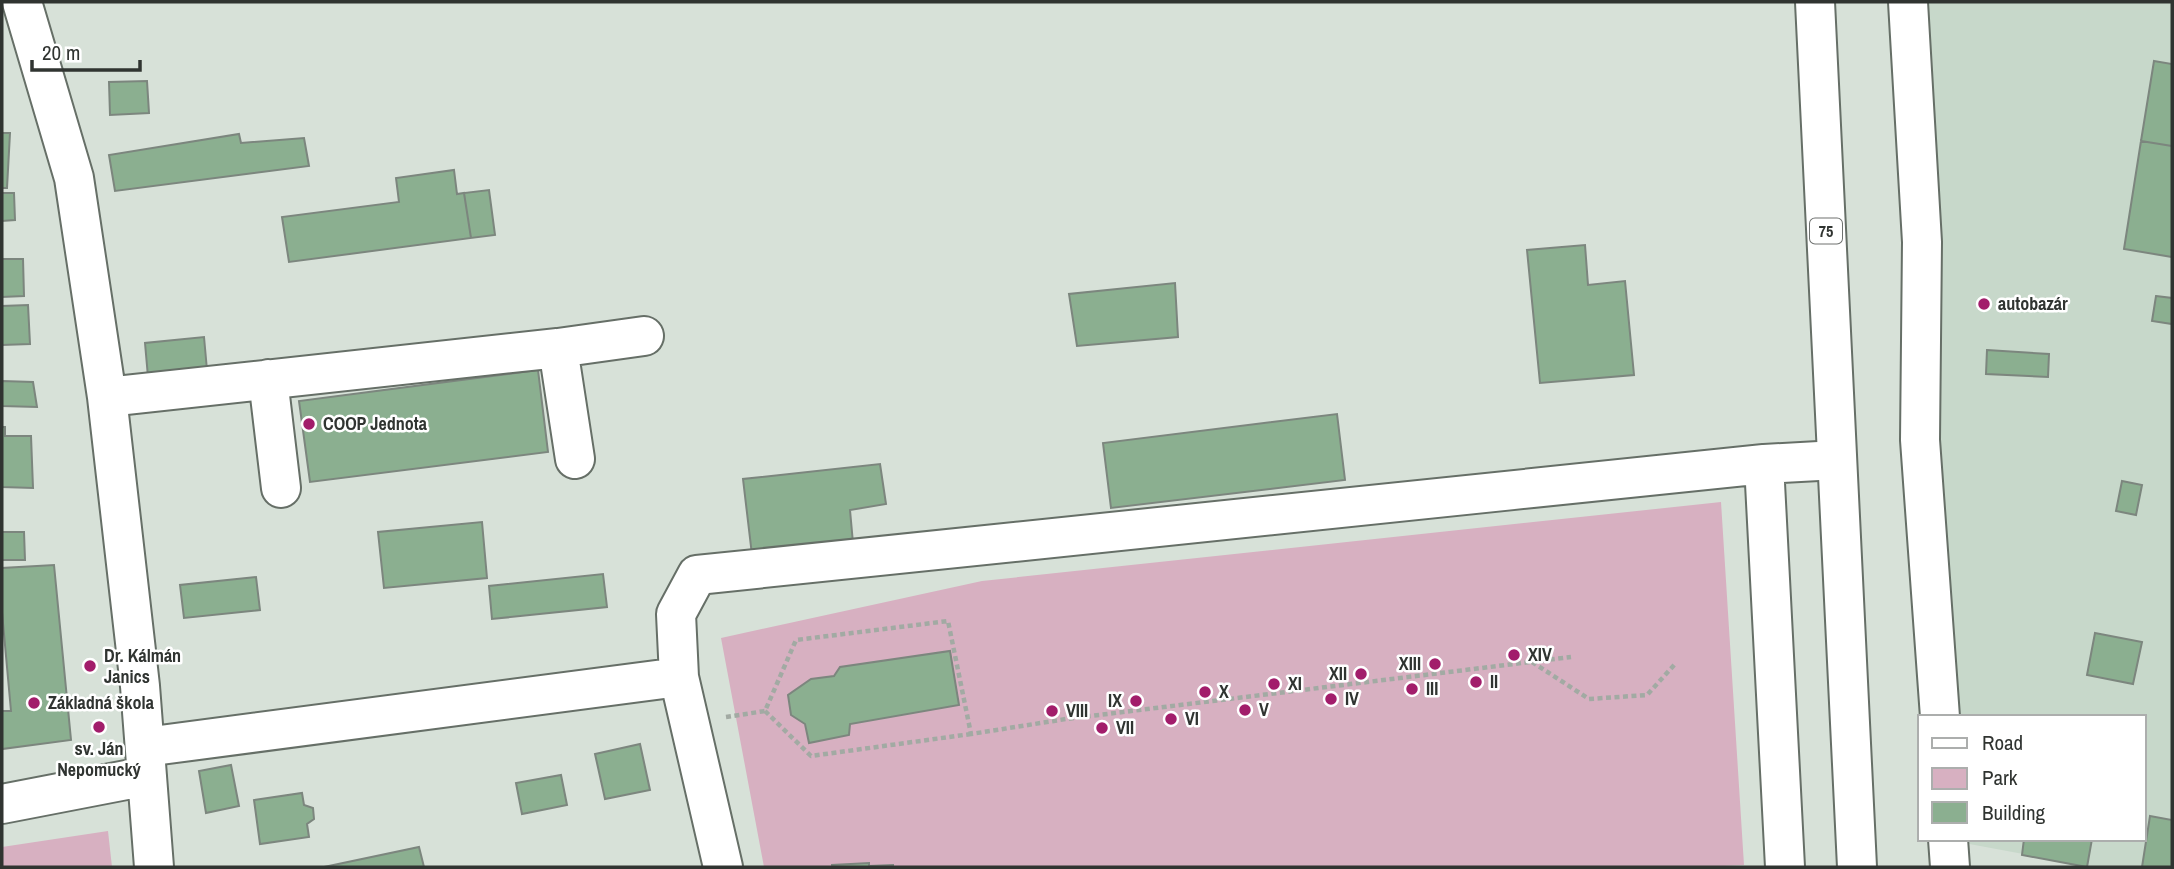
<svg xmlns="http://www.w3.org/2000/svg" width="2174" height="869" viewBox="0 0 2174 869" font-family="'Archivo Narrow',sans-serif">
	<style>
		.built { fill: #c7d8ca }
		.green { fill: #d7b0c1 }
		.building { fill: #8baf90; stroke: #7c867e; stroke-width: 2 }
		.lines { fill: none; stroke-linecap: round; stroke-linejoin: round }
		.minor-casing { stroke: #666f67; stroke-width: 42 }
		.major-casing { stroke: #666f67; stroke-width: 42 }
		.path { stroke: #a2aaa3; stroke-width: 4.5; stroke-dasharray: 5 3.5; stroke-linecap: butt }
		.minor { stroke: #fff; stroke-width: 38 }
		.major { stroke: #fff; stroke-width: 38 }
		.poi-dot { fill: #a21d6b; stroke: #fff; stroke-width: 2.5 }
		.labels { text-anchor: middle; stroke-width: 5; stroke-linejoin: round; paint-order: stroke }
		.shield { fill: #fff; stroke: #6e716f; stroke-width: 2 }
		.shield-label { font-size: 16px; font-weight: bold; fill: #303431 }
		.poi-label { font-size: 18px; font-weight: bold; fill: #303431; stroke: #fff; text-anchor: start }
	</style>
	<rect width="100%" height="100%" fill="#d7e1d8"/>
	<path class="built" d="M1926 2H2172V867H2094L1964 843 1963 839H2144V717H1956L1927 216Z"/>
	<path class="green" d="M1721 502 1744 865 1703 867H764L721 638 982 581Z
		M108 831 112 867H2V847Z"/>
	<path class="building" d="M2154 61 2172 64V146L2141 141Z
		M147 81 149 113 110 115 109 82Z
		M2 133H10L7 188H2Z
		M239 134 241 143 304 138 309 166 115 191 109 155Z
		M2141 141 2172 146V257L2124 249Z
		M454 170 457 194 464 193 471 238 289 262 282 217 399 202 396 178Z
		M489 190 495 235 471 238 464 193Z
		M2 193H14L15 220 2 221Z
		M1585 245 1588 285 1625 281 1634 375 1540 383 1527 250Z
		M2 259H23L24 296 2 297Z
		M1175 283 1178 337 1077 346 1069 294Z
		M2156 296 2172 298V324L2152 321Z
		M28 305 30 344 2 345V306Z
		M204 337 207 370 148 377 145 343Z
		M1987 350 2049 354 2048 377 1986 374Z
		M538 370 548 452 310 482 299 401Z
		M2 381 33 382 37 407 2 406Z
		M1337 414 1345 480 1111 508 1103 443Z
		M2 427H5V436H31L33 488 2 487Z
		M880 464 886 504 850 510 853 543 752 555 743 479Z
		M2122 481 2142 485 2136 515 2116 511Z
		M482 522 487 578 384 588 378 532Z
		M2 532H24L25 560H2Z
		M54 565 71 740 2 749V711H11L2 612V568Z
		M603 574 607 607 492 619 489 586Z
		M256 577 260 610 184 618 180 585Z
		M2095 633 2142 642 2133 684 2087 675Z
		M950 651 959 705 850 724 849 735 809 743 805 724 791 715 788 695 811 679 834 676 840 667Z
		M640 744 650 790 605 799 595 754Z
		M231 765 239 806 206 813 199 771Z
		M561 775 567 805 522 814 516 783Z
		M302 793 304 805 313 808 314 819 307 824 309 837 260 844 254 800Z
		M2150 816 2172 820V867H2142Z
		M2024 839H2092L2087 867 2022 855Z
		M419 847 424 867H324Z
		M869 863V866L893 865V867H832V865Z"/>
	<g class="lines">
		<g class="minor-casing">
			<path id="minor" d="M22 2 74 178 107 397 140 686 154 867
				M1908 2 1922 242 1920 440 1940 717
				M558 348 575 459
				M268 379 281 488
				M107 397 558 348 644 336
				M1764 464 1785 867
				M145 747 679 677
				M2 804 147 776
				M1948 839 1950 867
				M723 867 679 677 676 614 697 575 1764 464 1837 460"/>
		</g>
		<g class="major-casing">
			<path id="major" d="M1815 2 1857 867"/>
		</g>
		<path class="path" d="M1532 662 1589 699 1647 695 1676 663
			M765 711 811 756 971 734
			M726 717 765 711 796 640 948 621 971 734 1066 719 1571 657"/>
		<use href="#minor" class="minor"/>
		<use href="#major" class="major"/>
	</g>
	<g class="poi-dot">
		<circle cx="1984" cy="304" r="7"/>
		<circle cx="309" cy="424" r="7"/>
		<circle cx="1514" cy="655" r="7"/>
		<circle cx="1435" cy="664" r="7"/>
		<circle cx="90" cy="666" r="7"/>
		<circle cx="1361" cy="674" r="7"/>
		<circle cx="1476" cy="682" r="7"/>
		<circle cx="1274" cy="684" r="7"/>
		<circle cx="1412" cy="689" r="7"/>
		<circle cx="1205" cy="692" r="7"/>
		<circle cx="1331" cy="699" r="7"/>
		<circle cx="1136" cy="701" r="7"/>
		<circle cx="34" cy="703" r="7"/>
		<circle cx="1245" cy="710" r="7"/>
		<circle cx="1052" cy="711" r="7"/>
		<circle cx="1171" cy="719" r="7"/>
		<circle cx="99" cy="727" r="7"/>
		<circle cx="1102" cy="728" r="7"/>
	</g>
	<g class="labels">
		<rect class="shield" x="1810" y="218.5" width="32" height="25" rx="5"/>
		<g class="shield-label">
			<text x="1826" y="237">75</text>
		</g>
		<g class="poi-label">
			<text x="1998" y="310">autobazár</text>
			<text x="323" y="430">COOP Jednota</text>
			<text x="1528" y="661">XIV</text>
			<text x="104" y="662">Dr. Kálmán<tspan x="104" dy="21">Janics</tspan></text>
			<text x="1421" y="670" text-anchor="end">XIII</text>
			<text x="1347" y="680" text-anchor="end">XII</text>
			<text x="1490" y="688">II</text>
			<text x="1288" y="690">XI</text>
			<text x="1426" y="695">III</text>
			<text x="1219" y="698">X</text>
			<text x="1345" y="705">IV</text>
			<text x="1122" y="707" text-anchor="end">IX</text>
			<text x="48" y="709">Základná škola</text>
			<text x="1259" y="716">V</text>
			<text x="1066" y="717">VIII</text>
			<text x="1185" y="725">VI</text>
			<text x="1116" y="734">VII</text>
			<text x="99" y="755" text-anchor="middle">sv. Ján<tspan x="99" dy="21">Nepomucký</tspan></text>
		</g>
	</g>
	<rect width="2174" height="869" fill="none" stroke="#303431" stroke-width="7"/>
	<rect x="1918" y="715" width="228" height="126" fill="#ffffff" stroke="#acaead" stroke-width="2"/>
	<rect x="1932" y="738" width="35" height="10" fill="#ffffff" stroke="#acaead" stroke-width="2"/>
	<text x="1982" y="750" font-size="21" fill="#303431">Road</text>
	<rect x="1932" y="768" width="35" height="21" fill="#d7b0c1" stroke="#acaead" stroke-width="2"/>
	<text x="1982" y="785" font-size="21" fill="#303431">Park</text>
	<rect x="1932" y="802" width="35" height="21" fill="#8baf90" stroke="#acaead" stroke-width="2"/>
	<text x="1982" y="820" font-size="21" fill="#303431">Building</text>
	<path d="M32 60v10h108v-10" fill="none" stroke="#303431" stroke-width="3.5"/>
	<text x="42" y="60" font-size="21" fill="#303431" stroke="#ffffff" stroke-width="5" paint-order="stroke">20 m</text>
</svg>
